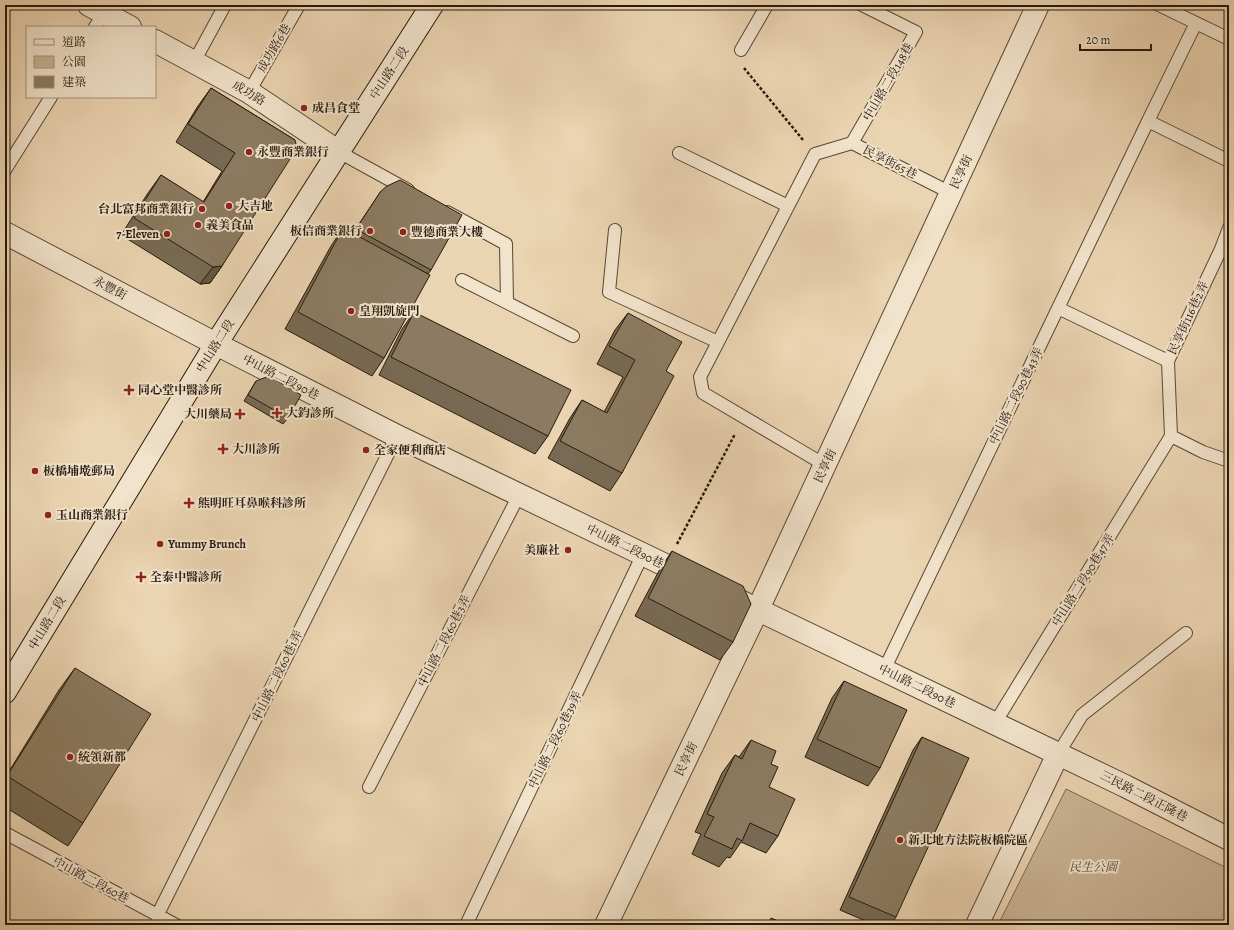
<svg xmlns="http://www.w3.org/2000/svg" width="1234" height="930" viewBox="0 0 1234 930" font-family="Alegreya,'Noto Serif TC',serif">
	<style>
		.park { fill: #cab495; stroke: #786750 }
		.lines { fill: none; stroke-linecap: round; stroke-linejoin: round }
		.lane-casing { stroke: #574835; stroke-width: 14 }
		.street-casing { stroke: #574835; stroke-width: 24 }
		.secondary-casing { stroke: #261a0c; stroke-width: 24 }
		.path { stroke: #261a0c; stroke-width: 2.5; stroke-dasharray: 3 2; stroke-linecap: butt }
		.lane { stroke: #f2e3cc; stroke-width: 12 }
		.street { stroke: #f2e3cc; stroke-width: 22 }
		.secondary { stroke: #f2e3cc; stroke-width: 22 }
		.wall { fill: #786a54; stroke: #261a0c }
		.shaded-wall { fill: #625645; stroke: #261a0c }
		.building { fill: #8c7b62; stroke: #261a0c }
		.poi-dot { fill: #8f2418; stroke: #f2e3cc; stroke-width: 1.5 }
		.labels { text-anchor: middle; stroke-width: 4; stroke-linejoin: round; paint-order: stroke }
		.street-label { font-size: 12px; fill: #261a0c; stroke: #f2e3cc }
		.poi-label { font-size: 12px; font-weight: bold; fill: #261a0c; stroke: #f2e3cc; text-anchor: start }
		.park-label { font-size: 12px; font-style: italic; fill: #574835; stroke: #f2e3cc }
	</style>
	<rect width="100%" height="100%" fill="#ebd4b1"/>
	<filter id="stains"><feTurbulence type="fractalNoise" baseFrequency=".005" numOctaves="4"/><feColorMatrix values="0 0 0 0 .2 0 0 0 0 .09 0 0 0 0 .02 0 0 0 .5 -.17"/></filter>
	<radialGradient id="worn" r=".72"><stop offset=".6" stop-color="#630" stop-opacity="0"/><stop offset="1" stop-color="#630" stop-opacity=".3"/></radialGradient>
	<path class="park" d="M1066 789 1229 869V925H998Z"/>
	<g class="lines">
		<g class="lane-casing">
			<path id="lane" d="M1159 5 1229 39
				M1196 23 1148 121 1229 161
				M95 27 104 13
				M741 50 767 5
				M194 62 225 5
				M249 92 299 5
				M852 143 916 32 862 5
				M339 152 408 190
				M679 153 788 206
				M5 170 51 97
				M447 212 506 244 507 302
				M615 230 609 292 718 342
				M462 280 573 336
				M1058 308 1168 361
				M1171 436 1168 361 1221 249 1229 228
				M1171 436 1203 452 1229 461
				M825 465 703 393 700 377 815 154 852 143 951 193
				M884 670 1148 121
				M995 723 1171 436
				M1058 754 1082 715 1186 633
				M369 787 519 495
				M5 833 176 925
				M157 916 397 436
				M466 925 643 554"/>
		</g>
		<g class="street-casing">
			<path id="street" d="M89 5 130 27
				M155 41 249 92 339 152
				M5 233 216 344 397 436 690 577
				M723 593 1125 786 1229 839
				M606 925 758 609 1038 5
				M977 925 1058 754"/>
		</g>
		<g class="secondary-casing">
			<path id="secondary" d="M5 692 216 344 432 5"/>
		</g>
		<path class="path" d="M744 68 803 140
			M677 544 735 434"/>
		<use href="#lane" class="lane"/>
		<use href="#street" class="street"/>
		<use href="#secondary" class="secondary"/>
	</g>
	<path class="wall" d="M211 88 295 140 222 266 210 283 200 284 121 235 148 193 161 175 203 202 222 171 176 142 198 106Z
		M381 191 431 270 428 274 384 358 372 376 285 329 331 246 343 228 353 233Z
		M414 312 548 436 535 454 379 375 402 329Z
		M628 313 666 371 622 473 610 491 548 458 570 418 582 400 604 412 623 377 597 364 615 330Z
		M256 381 288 418 283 424 244 401Z
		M672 551 733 642 720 660 635 616 660 569Z
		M75 668 83 823 68 846 5 807V778L59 690Z
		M844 681 880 768 868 786 805 757 832 698Z
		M922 737 896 917 891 925H875L840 910 913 750Z
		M751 740 771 764 769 787 778 836 766 853 741 842 730 858 727 857 719 867 692 854 701 834 695 832 722 773 735 755 739 757Z"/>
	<path class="shaded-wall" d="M222 266 210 283 200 284 213 267Z"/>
	<path class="building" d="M211 88 295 140 297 148 222 266 213 267 134 218 161 175 204 202 235 153 188 124Z
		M400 180 462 215 431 270 356 229 381 191 387 186Z
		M343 228 430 275 384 358 298 312Z
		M414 312 571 390 548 436 391 357Z
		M628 313 682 342 666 371 674 376 622 473 560 441 582 400 607 413 635 360 609 346Z
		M269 376 301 395 288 418 248 395 256 381Z
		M672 551 743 586 751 604 733 642 648 598Z
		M75 668 151 714 83 823 7 776Z
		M844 681 907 710 880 768 817 739Z
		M922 737 969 758 896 917 849 897Z
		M751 740 776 751 771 764 778 767 769 787 795 799 778 836 750 823 742 841 737 838 732 849 704 836 714 817 707 814 735 755 742 759Z
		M771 918 788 925H768Z"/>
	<g class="poi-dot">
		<circle cx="304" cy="108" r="4"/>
		<circle cx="249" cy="152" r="4"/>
		<circle cx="229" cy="206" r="4"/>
		<circle cx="202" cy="209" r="4"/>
		<circle cx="198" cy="225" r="4"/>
		<circle cx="370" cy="231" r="4"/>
		<circle cx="403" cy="232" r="4"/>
		<circle cx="167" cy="234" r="4"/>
		<circle cx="351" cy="311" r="4"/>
		<path d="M127 384h4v4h4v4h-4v4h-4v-4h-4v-4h4z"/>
		<path d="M275 407h4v4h4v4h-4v4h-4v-4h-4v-4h4z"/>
		<path d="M238 408h4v4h4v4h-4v4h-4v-4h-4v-4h4z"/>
		<path d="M221 443h4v4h4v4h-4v4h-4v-4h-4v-4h4z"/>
		<circle cx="366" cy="450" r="4"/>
		<circle cx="35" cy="471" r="4"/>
		<path d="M187 497h4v4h4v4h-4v4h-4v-4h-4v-4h4z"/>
		<circle cx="48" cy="515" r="4"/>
		<circle cx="160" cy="544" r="4"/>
		<circle cx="568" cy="550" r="4"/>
		<path d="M139 571h4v4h4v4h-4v4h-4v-4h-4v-4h4z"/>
		<circle cx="70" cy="757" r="4"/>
		<circle cx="900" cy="840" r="4"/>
	</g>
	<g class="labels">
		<g class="street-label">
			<text transform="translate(274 48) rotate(-60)" y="4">成功路6巷</text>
			<text transform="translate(389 73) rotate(-57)" y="4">中山路二段</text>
			<text transform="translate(888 82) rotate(-60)" y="4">中山路二段148巷</text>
			<text transform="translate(249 93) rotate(31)" y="4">成功路</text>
			<text transform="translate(890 162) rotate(27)" y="4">民享街65巷</text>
			<text transform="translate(961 172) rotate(-65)" y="4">民享街</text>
			<text transform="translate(110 288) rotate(28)" y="4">永豐街</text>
			<text transform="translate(1188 318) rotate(-65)" y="4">民享街116巷2弄</text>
			<text transform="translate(215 346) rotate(-58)" y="4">中山路二段</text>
			<text transform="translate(281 377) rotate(27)" y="4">中山路二段90巷</text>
			<text transform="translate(1016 396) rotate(-64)" y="4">中山路二段90巷43弄</text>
			<text transform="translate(825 466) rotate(-65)" y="4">民享街</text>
			<text transform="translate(625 546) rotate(26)" y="4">中山路二段90巷</text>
			<text transform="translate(1083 580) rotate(-58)" y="4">中山路二段90巷47弄</text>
			<text transform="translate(47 623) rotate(-59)" y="4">中山路二段</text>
			<text transform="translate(444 641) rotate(-63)" y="4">中山路二段60巷3弄</text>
			<text transform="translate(277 676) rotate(-64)" y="4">中山路二段60巷1弄</text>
			<text transform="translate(917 686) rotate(26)" y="4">中山路二段90巷</text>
			<text transform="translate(555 740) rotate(-64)" y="4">中山路二段60巷39弄</text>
			<text transform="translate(686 759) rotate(-64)" y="4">民享街</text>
			<text transform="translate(1144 796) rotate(27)" y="4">三民路二段正隆巷</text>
			<text transform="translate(91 880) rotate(28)" y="4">中山路二段60巷</text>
		</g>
		<g class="poi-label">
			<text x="312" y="112">成昌食堂</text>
			<text x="257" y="156">永豐商業銀行</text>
			<text x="237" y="210">大吉地</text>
			<text x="194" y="213" text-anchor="end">台北富邦商業銀行</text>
			<text x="206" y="229">義美食品</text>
			<text x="362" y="235" text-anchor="end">板信商業銀行</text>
			<text x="411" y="236">豐德商業大樓</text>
			<text x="159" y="238" text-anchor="end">7-Eleven</text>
			<text x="359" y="315">皇翔凱旋門</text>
			<text x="138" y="394">同心堂中醫診所</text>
			<text x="286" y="417">大鈞診所</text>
			<text x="232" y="418" text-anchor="end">大川藥局</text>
			<text x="232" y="453">大川診所</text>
			<text x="374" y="454">全家便利商店</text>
			<text x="43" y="475">板橋埔墘郵局</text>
			<text x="198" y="507">熊明旺耳鼻喉科診所</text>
			<text x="56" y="519">玉山商業銀行</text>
			<text x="168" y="548">Yummy Brunch</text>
			<text x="560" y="554" text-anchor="end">美廉社</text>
			<text x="150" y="581">全泰中醫診所</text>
			<text x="78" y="761">統領新都</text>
			<text x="908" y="844">新北地方法院板橋院區</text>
		</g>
		<g class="park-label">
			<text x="1093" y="871">民生公園</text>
		</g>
	</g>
	<rect width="1234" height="930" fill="none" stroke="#ebd4b1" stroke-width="20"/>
	<rect x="6" y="6" width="1222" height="918" fill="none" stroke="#261a0c" stroke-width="2"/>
	<rect x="10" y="10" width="1214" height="910" fill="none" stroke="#261a0c"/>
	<rect x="26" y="26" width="130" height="72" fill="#f2e3cc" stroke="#a0937f"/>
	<rect x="34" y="39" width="20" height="6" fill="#f2e3cc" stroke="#a0937f"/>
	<text x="62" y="46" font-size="12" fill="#261a0c">道路</text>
	<rect x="34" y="56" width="20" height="12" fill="#cab495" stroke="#a0937f"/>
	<text x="62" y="66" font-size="12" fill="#261a0c">公園</text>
	<rect x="34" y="76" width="20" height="12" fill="#8c7b62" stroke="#a0937f"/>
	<text x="62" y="86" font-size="12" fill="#261a0c">建築</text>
	<path d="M1080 44v6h71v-6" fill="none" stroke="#261a0c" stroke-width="2"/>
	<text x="1086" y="44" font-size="12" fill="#261a0c" stroke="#f2e3cc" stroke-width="3" paint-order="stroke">20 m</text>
	<rect width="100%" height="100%" filter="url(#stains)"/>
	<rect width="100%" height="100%" fill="url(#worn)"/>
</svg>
